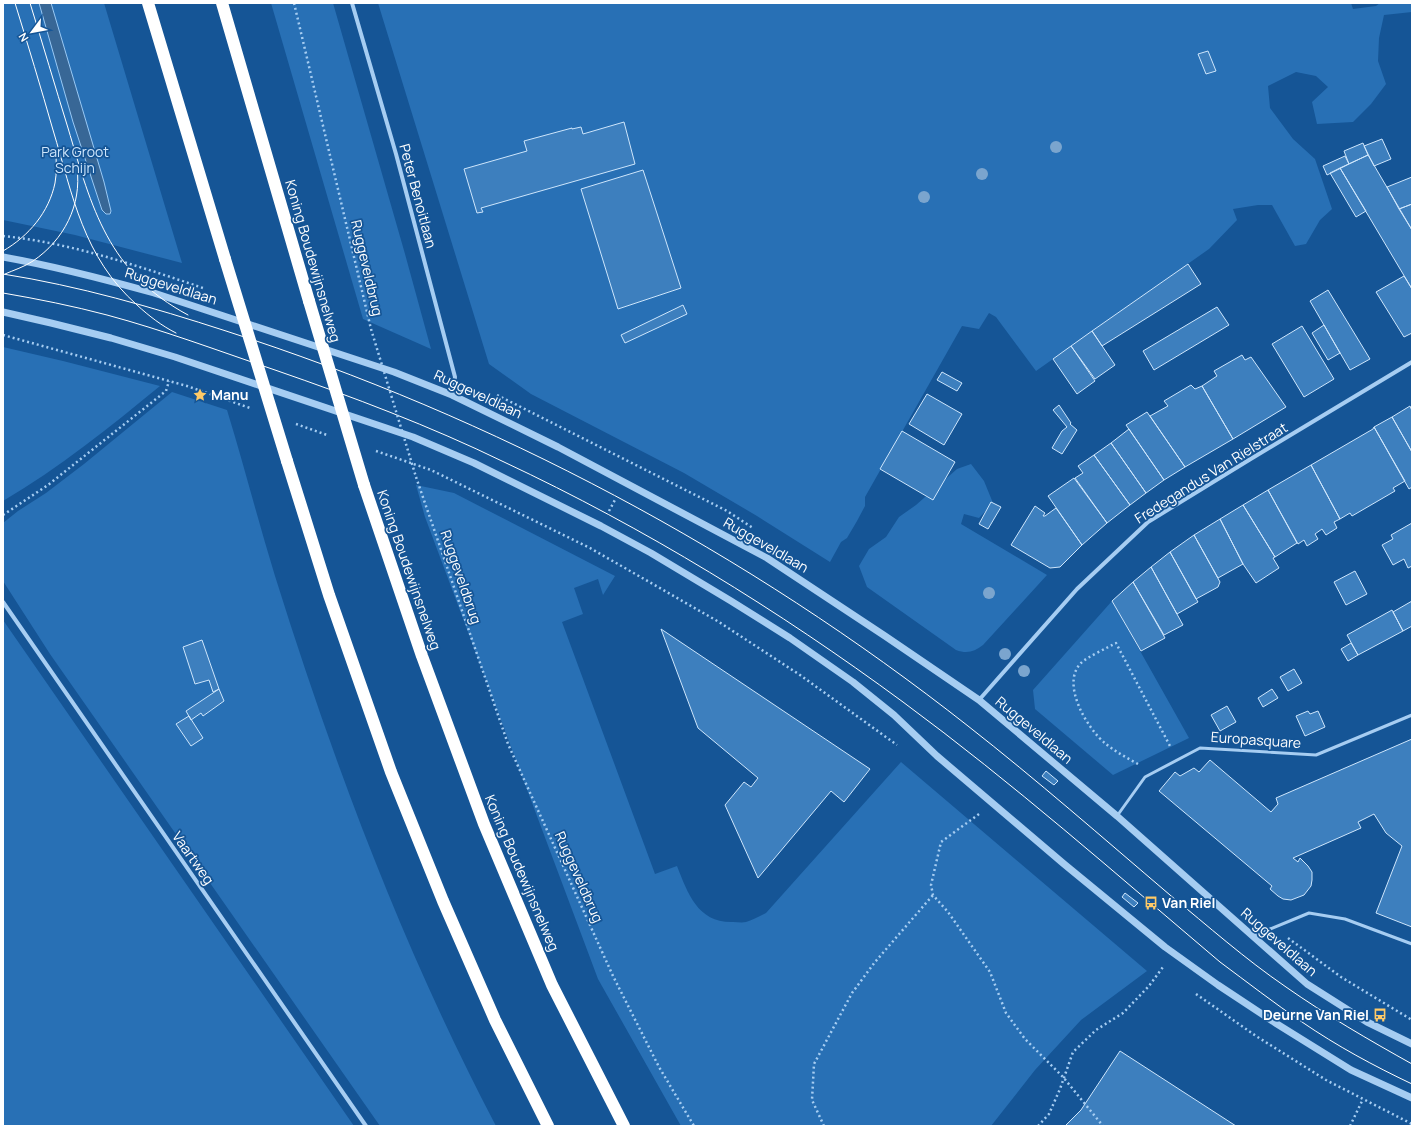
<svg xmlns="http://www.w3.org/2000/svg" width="1415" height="1129" viewBox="0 0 1415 1129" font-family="Manrope,sans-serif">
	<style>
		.green { fill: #2870b5 }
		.water { fill: #386796; stroke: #99c9f5 }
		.building { fill: #3d7fbe; stroke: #cee6fc }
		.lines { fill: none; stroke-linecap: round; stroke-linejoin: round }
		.path { stroke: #a6cdf2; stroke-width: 2.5; stroke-dasharray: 2 3; stroke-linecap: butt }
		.service { stroke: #a6cdf2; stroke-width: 3 }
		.minor { stroke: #a6cdf2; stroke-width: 4 }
		.tertiary { stroke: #a6cdf2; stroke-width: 7 }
		.motorway { stroke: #fff; stroke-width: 12 }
		.tram { stroke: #fff; stroke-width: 1 }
		.path-bridge { stroke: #a6cdf2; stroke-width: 2.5; stroke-dasharray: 2 3; stroke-linecap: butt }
		.motorway-bridge { stroke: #fff; stroke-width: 12 }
		.tree { fill: #7ba5ce }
		.labels { text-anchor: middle; stroke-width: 3.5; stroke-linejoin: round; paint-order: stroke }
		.park-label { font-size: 14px; fill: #cee6fc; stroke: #155596 }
		.street-label { font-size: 14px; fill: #fff; stroke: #155596 }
		.poi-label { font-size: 14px; font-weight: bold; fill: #fff; stroke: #155596; text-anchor: start }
	</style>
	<rect width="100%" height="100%" fill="#155596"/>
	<path class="green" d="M3 3H104L182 263 75 235 3 220Z
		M271 3H333L405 254 431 349 363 319Z
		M378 3H1351L1353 9 1376 6 1380 3H1412V12L1384 15 1379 38 1378 61 1386 84 1371 104 1353 122 1317 124 1312 102 1328 87 1316 76 1296 72 1268 86 1270 108 1293 139 1315 159 1332 209 1320 220 1306 244 1295 246 1272 205H1258L1233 209 1237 220 1209 249 1036 371 996 317 989 313 979 329 962 326 865 497V506L857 521 847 538 841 542 830 562 757 516 684 473 531 394 489 364Z
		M3 347 63 361 160 386C110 427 59 468 3 501Z
		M172 392 227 410C244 465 258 521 275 576 334 765 404 951 496 1126H380L50 654 3 581V523L18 511 46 493 84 464Z
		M971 464 984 481 993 503 979 518 964 514 961 524 1047 575 983 645C974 652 967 654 956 650L867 587 859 566 869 549 886 537 899 517 916 505 957 469Z
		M416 485 454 493 615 576 603 595 598 579 574 588 583 614 562 622 655 874 677 866C688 894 698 923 733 922 737 922 742 923 746 922 752 920 760 916 766 913L901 762 1147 971 1081 1020 1035 1070 991 1126H681L598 979 425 517Z
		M1112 601 1189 738 1113 775 1035 709 1033 690Z
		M3 620 354 1126H3Z"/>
	<path class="water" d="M39 3H51L104 182 111 211 110 214H106L102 210 99 201 73 122Z"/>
	<path class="building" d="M1208 51 1216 71 1206 74 1198 54Z
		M624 122 635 164 481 208 483 212 477 213 464 169 527 151 524 141 572 128V129L581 127 583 134Z
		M1382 139 1391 159 1374 166 1364 146Z
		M1363 143 1368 155 1349 164 1344 151Z
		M1368 155 1412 230V289L1340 168Z
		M1345 156 1349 164 1327 175 1323 166Z
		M1340 168 1366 211 1356 217 1330 173Z
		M643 170 681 288 618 309 581 189Z
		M1412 177V204L1399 209 1387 187Z
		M1412 204V230L1399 209Z
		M1188 264 1201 284 1102 346 1092 331Z
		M1404 276 1412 289V333L1404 337 1376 292Z
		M1328 290 1370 359 1350 370 1310 301Z
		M683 305 687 314 625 343 621 335Z
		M1217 307 1229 325 1154 370 1143 351Z
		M1324 325 1340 353 1328 360 1312 333Z
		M1302 326 1334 379 1304 397 1272 344Z
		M1092 331 1115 365 1095 379 1071 346Z
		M1071 346 1095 381 1077 394 1053 359Z
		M1242 355 1245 360 1251 357 1286 407 1233 439 1202 386 1217 376 1214 371Z
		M942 372 962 383 957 391 937 380Z
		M1191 385 1195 389 1202 386 1233 439 1185 467 1150 416 1168 406 1164 401Z
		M927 394 962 414 944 445 909 424Z
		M1059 405 1071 423 1070 424 1077 430 1062 454 1052 448 1062 431 1067 427 1053 410Z
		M1410 406 1412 411V452L1392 417Z
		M1147 412 1185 467 1164 480 1126 425Z
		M1392 417 1412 452V487L1409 489 1374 427Z
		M1374 427 1405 481 1393 488 1395 491 1352 516 1350 513 1340 519 1311 465 1373 429Z
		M1129 429 1164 480 1146 493 1111 443Z
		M902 431 955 462 933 500 880 469Z
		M1111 443 1146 493 1130 505 1094 455Z
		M1094 455 1130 505 1107 523 1075 478 1083 473 1078 466Z
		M1311 465 1340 519 1334 522 1337 528 1326 535 1322 529 1315 534 1318 539 1307 546 1304 540 1298 544 1268 490Z
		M1074 478 1107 523 1082 545 1048 496Z
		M1268 490 1297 543 1275 557 1243 505Z
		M991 502 1001 507 988 529 979 524Z
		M1243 505 1275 557 1273 558 1279 568 1256 583 1243 564 1220 519Z
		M1035 506 1045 513 1043 516H1045L1056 508 1082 545 1060 567 1050 568 1011 545Z
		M1220 519 1243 564 1218 578 1194 535Z
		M1412 523V566L1408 568 1404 559 1393 565 1382 545 1393 539 1391 535Z
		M1194 535 1220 582 1218 587 1196 599 1170 552Z
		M1170 552 1198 602 1177 614 1151 567Z
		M1151 567 1183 625 1164 635 1133 582Z
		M1355 571 1367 594 1346 605 1334 582Z
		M1133 582 1165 638 1141 651 1112 601Z
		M1412 601V626L1403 631 1393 612Z
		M1392 610 1403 631 1358 655 1347 635Z
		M661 629 870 769 844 802 831 791 758 878 725 805 744 782 751 787 758 778 698 728Z
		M202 640 219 689 213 692 209 680 195 684 183 647Z
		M1351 643 1358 655 1348 661 1341 649Z
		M1294 669 1302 683 1288 691 1280 677Z
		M219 689 224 701 203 716 201 713 191 720 186 711Z
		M1272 689 1278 698 1263 707 1258 698Z
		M1227 706 1236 722 1220 731 1211 715Z
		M1308 711 1310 714 1318 711 1325 727 1305 736 1296 716Z
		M189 716 203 738 191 746 176 724Z
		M1412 739V927L1376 913 1402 846 1386 833 1374 814 1358 822 1361 828 1293 858 1298 862 1300 858 1308 866 1312 872V880L1311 886 1304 895 1291 900 1283 899 1278 896 1270 889 1272 886 1159 791 1175 772 1180 776 1194 768 1199 772 1210 760 1271 812 1278 804 1276 798Z
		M1046 771 1058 781 1054 785 1042 776Z
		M1125 893 1138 903 1134 907 1122 897Z
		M1120 1051 1236 1126H1065L1081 1110Z"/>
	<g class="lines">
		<path class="path" d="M294 3 371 329
			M3 236C72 243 138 266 203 288
			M3 335 187 386 250 408
			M497 395 727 511 753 528
			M296 424 327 435
			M376 451 431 470 590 548 719 622 800 675 897 745
			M416 477 508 744 613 976 659 1067 694 1126
			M609 511 616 498
			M3 515 48 485 166 391 169 381
			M1138 764C1127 758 1116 752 1106 744 1088 730 1060 684 1081 663 1087 657 1107 648 1116 643L1170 746
			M979 814 941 842 931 885 933 895 948 912 990 972 1006 1013 1025 1039 1063 1077 1103 1126
			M1288 938 1341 977 1412 1020
			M1196 994 1256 1036 1326 1080 1412 1124
			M824 1126 812 1100 814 1064 852 993 875 962 933 895
			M1038 1126 1049 1114 1060 1089 1073 1052 1096 1030 1123 1013 1149 986 1163 967
			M1350 1126 1363 1099"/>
		<path class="service" d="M1117 816 1145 777 1200 748 1316 755 1412 715
			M1253 936 1309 913 1345 919 1412 944"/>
		<path class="minor" d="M352 3 396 154 455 377 452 395
			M3 602 366 1126
			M979 700 1077 589 1148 522 1249 460 1412 362"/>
		<path class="tertiary" d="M3 257C54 266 104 279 154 293L394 372 452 395 558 447 767 558 885 636 979 700 1117 816 1307 984 1367 1022 1412 1044
			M3 312 51 323 111 338 175 357 413 437 474 463 601 526 651 553 731 601 790 638 853 682 894 715 937 756 1064 864 1165 947 1218 985 1277 1024 1351 1070 1412 1098"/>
		<path class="motorway" d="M148 3 225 259
			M222 3 309 301
			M287 461 329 595 391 772 443 901 495 1020 548 1126
			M364 485 422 656 484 824 552 985 624 1126"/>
		<path class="tram" d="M15 3C28 45 41 88 53 130 73 196 83 257 137 305 149 316 162 326 176 333
			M30 3C43 45 55 86 68 128 92 209 108 272 188 315
			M3 251C29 236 49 212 55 183 57 173 56 162 56 151
			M3 274C79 286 152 307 226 331 494 417 747 552 968 726 1037 780 1103 838 1170 895 1208 926 1245 959 1286 987 1326 1015 1369 1040 1412 1064
			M5 274C14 270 24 267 33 261 64 240 82 205 77 168
			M3 293C38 299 73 306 107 315 163 330 219 351 275 370 353 397 430 426 504 462 645 528 778 610 903 702 1013 783 1116 874 1220 962 1247 982 1274 1003 1302 1022 1337 1046 1374 1066 1412 1084"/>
		<path class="path-bridge" d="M371 329 416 477"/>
		<path class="motorway-bridge" d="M225 259 287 461
			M309 301 364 485"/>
	</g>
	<g class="tree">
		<circle cx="1056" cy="147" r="6"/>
		<circle cx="982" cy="174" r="6"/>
		<circle cx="924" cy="197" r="6"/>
		<circle cx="989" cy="593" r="6"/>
		<circle cx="1005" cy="654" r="6"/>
		<circle cx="1024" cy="671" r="6"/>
	</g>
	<defs>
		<g id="sight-bare" transform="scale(1.08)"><path d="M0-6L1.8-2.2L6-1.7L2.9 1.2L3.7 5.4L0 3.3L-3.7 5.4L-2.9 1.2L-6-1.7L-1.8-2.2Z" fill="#ffca67" stroke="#155596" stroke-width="2.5" paint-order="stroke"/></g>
		<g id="bus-bare" transform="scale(1.08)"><path d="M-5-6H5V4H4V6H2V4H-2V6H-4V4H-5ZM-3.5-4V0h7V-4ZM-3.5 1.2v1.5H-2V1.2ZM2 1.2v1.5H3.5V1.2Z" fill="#ffca67" stroke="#155596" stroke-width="2.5" paint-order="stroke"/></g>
	</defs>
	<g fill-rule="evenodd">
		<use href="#sight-bare" x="200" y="395"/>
		<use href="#bus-bare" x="1151" y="903"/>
		<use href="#bus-bare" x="1380" y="1015"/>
	</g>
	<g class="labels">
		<g class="park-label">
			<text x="75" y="157">Park Groot<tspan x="75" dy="16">Schijn</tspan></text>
		</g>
		<g class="street-label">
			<text transform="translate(418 196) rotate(75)" y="5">Peter Benoitlaan</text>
			<text transform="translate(313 261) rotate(74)" y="5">Koning Boudewijnsnelweg</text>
			<text transform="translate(367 268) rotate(77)" y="5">Ruggeveldbrug</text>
			<text transform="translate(171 286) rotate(17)" y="5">Ruggeveldlaan</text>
			<text transform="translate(478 394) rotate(25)" y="5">Ruggeveldlaan</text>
			<text transform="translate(1211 473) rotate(-32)" y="5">Fredegandus Van Rielstraat</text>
			<text transform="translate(766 545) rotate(30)" y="5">Ruggeveldlaan</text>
			<text transform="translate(409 570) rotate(71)" y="5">Koning Boudewijnsnelweg</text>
			<text transform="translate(461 577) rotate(71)" y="5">Ruggeveldbrug</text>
			<text transform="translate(1034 730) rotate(40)" y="5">Ruggeveldlaan</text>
			<text transform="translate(1256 740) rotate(4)" y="5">Europasquare</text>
			<text transform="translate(193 858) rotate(55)" y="5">Vaartweg</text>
			<text transform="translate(522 873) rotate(67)" y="5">Koning Boudewijnsnelweg</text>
			<text transform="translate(579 877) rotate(66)" y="5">Ruggeveldbrug</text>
			<text transform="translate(1279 942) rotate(41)" y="5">Ruggeveldlaan</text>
		</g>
		<g class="poi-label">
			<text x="211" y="400">Manu</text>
			<text x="1162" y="908">Van Riel</text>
			<text x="1369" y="1020" text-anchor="end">Deurne Van Riel</text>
		</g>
	</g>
	<rect width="1415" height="1129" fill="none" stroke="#ffffff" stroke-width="8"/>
	<g transform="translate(32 32) rotate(238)" stroke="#155596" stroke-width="3" paint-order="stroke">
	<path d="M0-3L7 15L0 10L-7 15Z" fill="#ffffff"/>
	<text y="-6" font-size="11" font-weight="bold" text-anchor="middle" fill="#ffffff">N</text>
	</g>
</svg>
